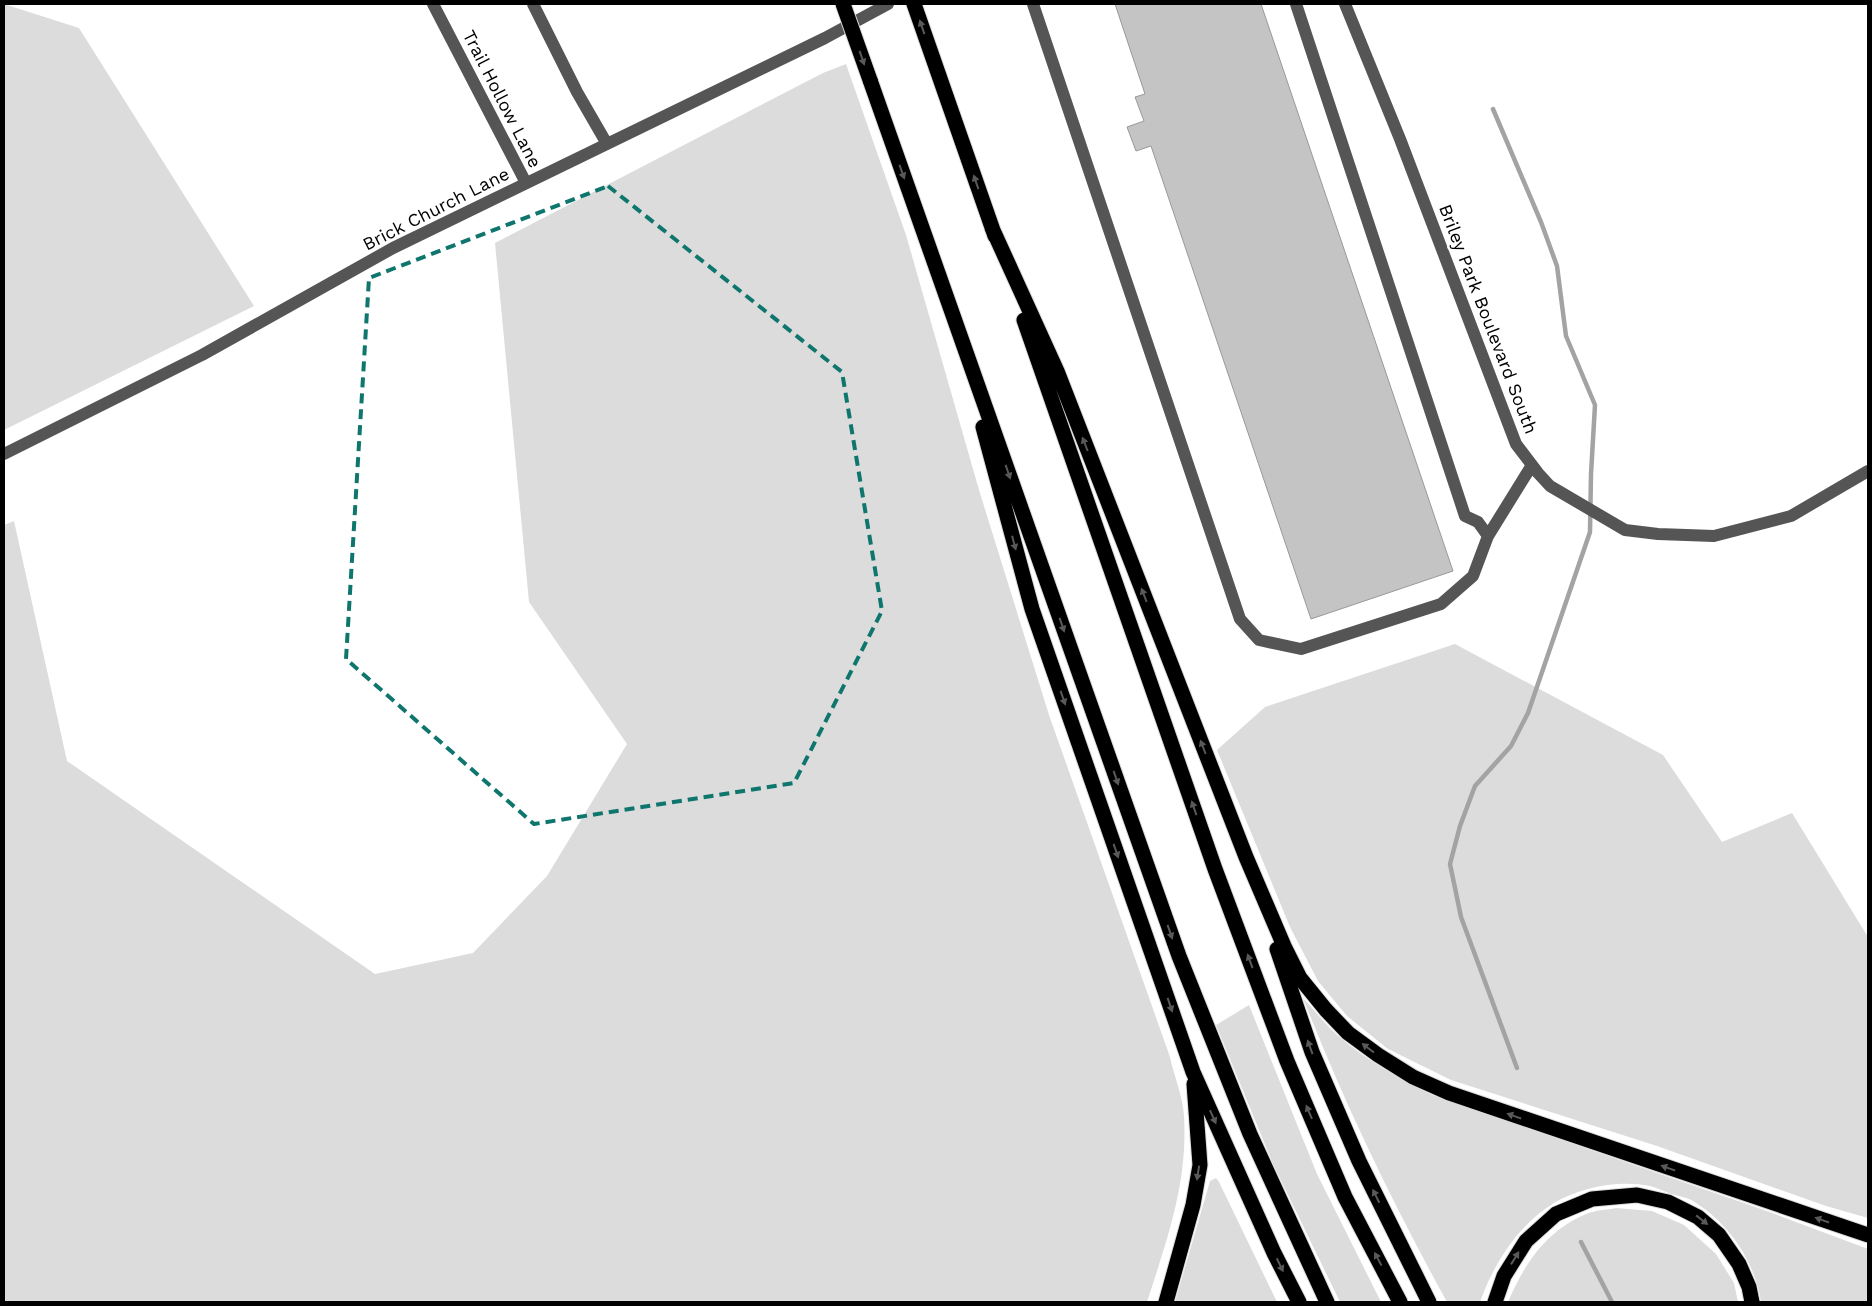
<svg xmlns="http://www.w3.org/2000/svg" width="1872" height="1306" viewBox="0 0 1872 1306" font-family="'Work Sans',sans-serif">
	<style>
		.green { fill: #dcdcdc }
		.lines { fill: none; stroke-linecap: round; stroke-linejoin: round }
		.stream { stroke: #a3a3a3; stroke-width: 4.5 }
		.building { fill: #c4c4c4; stroke: #999 }
		.highway-casing { stroke: #dbdbdb; stroke-width: 17 }
		.minor { stroke: #555; stroke-width: 12 }
		.highway { stroke: #000; stroke-width: 15 }
		.highway-bridge-casing { stroke: #dbdbdb; stroke-width: 17; stroke-linecap: butt }
		.highway-bridge { stroke: #000; stroke-width: 15 }
		.oneway { fill: #595959 }
		.marked { fill: none; stroke: #0f766e; stroke-width: 4; stroke-dasharray: 10 6; stroke-linejoin: round }
		.labels { text-anchor: middle; stroke-width: 5; stroke-linejoin: round; paint-order: stroke }
		.street-label { font-size: 18px; fill: #000; stroke: #fff }
	</style>
	<rect width="100%" height="100%" fill="#fff"/>
	<path class="green" d="M4 4 79 28 254 306 4 430Z
		M846 64 906 235 979 490 1049 715 1170 1057C1174 1076 1183 1097 1184 1116 1188 1183 1167 1240 1147 1302H4V525L14 521 67 761 375 974 473 953 547 876 627 744 529 602 495 243 823 73Z
		M1455 644 1663 755 1722 842 1792 813 1868 937V1218L1826 1206 1657 1146 1451 1080 1388 1049 1347 1016 1318 981 1290 927 1217 750 1265 707Z
		M1303 998C1314 1010 1325 1024 1337 1035 1366 1060 1398 1078 1432 1095L1761 1209 1868 1249V1302H1761C1755 1262 1730 1225 1696 1203 1690 1198 1679 1196 1671 1194 1664 1191 1657 1188 1650 1186 1618 1180 1582 1187 1554 1203 1518 1225 1494 1263 1480 1302H1447C1393 1204 1344 1103 1303 998Z
		M1249 1005 1317 1174 1381 1302H1340L1273 1164 1216 1025Z
		M1216 1178 1219 1182 1277 1302H1175L1210 1181Z
		M1616 1208 1652 1211 1684 1225 1716 1254 1734 1283 1738 1302H1508C1525 1263 1545 1232 1586 1214 1595 1210 1607 1210 1616 1208Z"/>
	<g class="lines">
		<path class="stream" d="M1493 109 1541 222 1557 266 1566 336 1595 405 1591 474 1590 532 1528 713 1511 746 1475 786 1460 826 1450 864 1461 917 1517 1068
			M1581 1242 1612 1302"/>
	</g>
	<path class="building" d="M1115 4H1261L1453 571 1311 619 1151 146 1136 151 1127 127 1144 121 1135 97 1145 94Z"/>
	<g class="lines">
		<g class="highway-casing">
			<path id="highway" d="M914 4 995 236
				M870 80 1179 956 1250 1134 1327 1302
				M992 228 1057 371 1246 857 1284 946 1300 978 1326 1010 1348 1033 1378 1055 1413 1077 1449 1093 1868 1235
				M1024 320 1215 869 1287 1061 1345 1197 1400 1302
				M983 427 1032 609 1193 1072 1274 1253 1299 1302
				M1277 949 1312 1052 1359 1161 1429 1302
				M1166 1302 1193 1205 1200 1165 1194 1084
				M1495 1302 1504 1276 1526 1241 1556 1214 1592 1199 1637 1195 1668 1202 1698 1217 1719 1235 1739 1264 1749 1287 1752 1302"/>
		</g>
		<path class="minor" d="M433 4 526 183
			M533 4 577 92 607 144
			M1033 4 1240 619 1259 640 1301 649 1441 604 1473 576 1488 536 1478 522 1465 516 1296 4
			M1345 4 1400 139 1516 444 1538 473 1550 486 1625 530 1658 534 1714 536 1791 516 1868 471
			M4 454 202 355 393 248 825 38 888 4
			M1488 536 1532 465"/>
		<use href="#highway" class="highway"/>
		<g class="highway-bridge-casing">
			<path id="highway-bridge" d="M843 4 870 80"/>
		</g>
		<use href="#highway-bridge" class="highway-bridge"/>
	</g>
	<defs><path id="oneway-solid" d="M-6-.8H1V-3.2L6.5 0L1 3.2V.8H-6Z" transform="scale(1.25)"/></defs>
	<g class="oneway">
		<use href="#oneway-solid" transform="translate(922 27) rotate(-109)"/>
		<use href="#oneway-solid" transform="translate(862 58) rotate(71)"/>
		<use href="#oneway-solid" transform="translate(902 172) rotate(70)"/>
		<use href="#oneway-solid" transform="translate(976 182) rotate(-109)"/>
		<use href="#oneway-solid" transform="translate(1085 444) rotate(-111)"/>
		<use href="#oneway-solid" transform="translate(1008 472) rotate(71)"/>
		<use href="#oneway-solid" transform="translate(1014 543) rotate(75)"/>
		<use href="#oneway-solid" transform="translate(1144 595) rotate(-111)"/>
		<use href="#oneway-solid" transform="translate(1062 625) rotate(71)"/>
		<use href="#oneway-solid" transform="translate(1063 698) rotate(71)"/>
		<use href="#oneway-solid" transform="translate(1203 747) rotate(-111)"/>
		<use href="#oneway-solid" transform="translate(1116 778) rotate(71)"/>
		<use href="#oneway-solid" transform="translate(1194 808) rotate(-109)"/>
		<use href="#oneway-solid" transform="translate(1116 851) rotate(71)"/>
		<use href="#oneway-solid" transform="translate(1170 932) rotate(71)"/>
		<use href="#oneway-solid" transform="translate(1250 961) rotate(-110)"/>
		<use href="#oneway-solid" transform="translate(1170 1005) rotate(71)"/>
		<use href="#oneway-solid" transform="translate(1310 1047) rotate(-110)"/>
		<use href="#oneway-solid" transform="translate(1368 1048) rotate(-143)"/>
		<use href="#oneway-solid" transform="translate(1309 1112) rotate(-113)"/>
		<use href="#oneway-solid" transform="translate(1514 1116) rotate(-161)"/>
		<use href="#oneway-solid" transform="translate(1213 1117) rotate(66)"/>
		<use href="#oneway-solid" transform="translate(1668 1168) rotate(-161)"/>
		<use href="#oneway-solid" transform="translate(1198 1173) rotate(99)"/>
		<use href="#oneway-solid" transform="translate(1376 1196) rotate(-116)"/>
		<use href="#oneway-solid" transform="translate(1702 1220) rotate(38)"/>
		<use href="#oneway-solid" transform="translate(1822 1220) rotate(-161)"/>
		<use href="#oneway-solid" transform="translate(1515 1258) rotate(-58)"/>
		<use href="#oneway-solid" transform="translate(1378 1259) rotate(-118)"/>
		<use href="#oneway-solid" transform="translate(1280 1265) rotate(64)"/>
	</g>
	<path class="marked" d="M608 186 842 372 882 611 794 783 534 824 346 659 369 278Z"/>
	<g class="labels">
		<g class="street-label">
			<text transform="translate(502 99) rotate(63)" y="6">Trail Hollow Lane</text>
			<text transform="translate(436 209) rotate(-27)" y="6">Brick Church Lane</text>
			<text transform="translate(1488 319) rotate(69)" y="6">Briley Park Boulevard South</text>
		</g>
	</g>
	<rect width="1872" height="1306" fill="none" stroke="#000000" stroke-width="10"/>
</svg>
